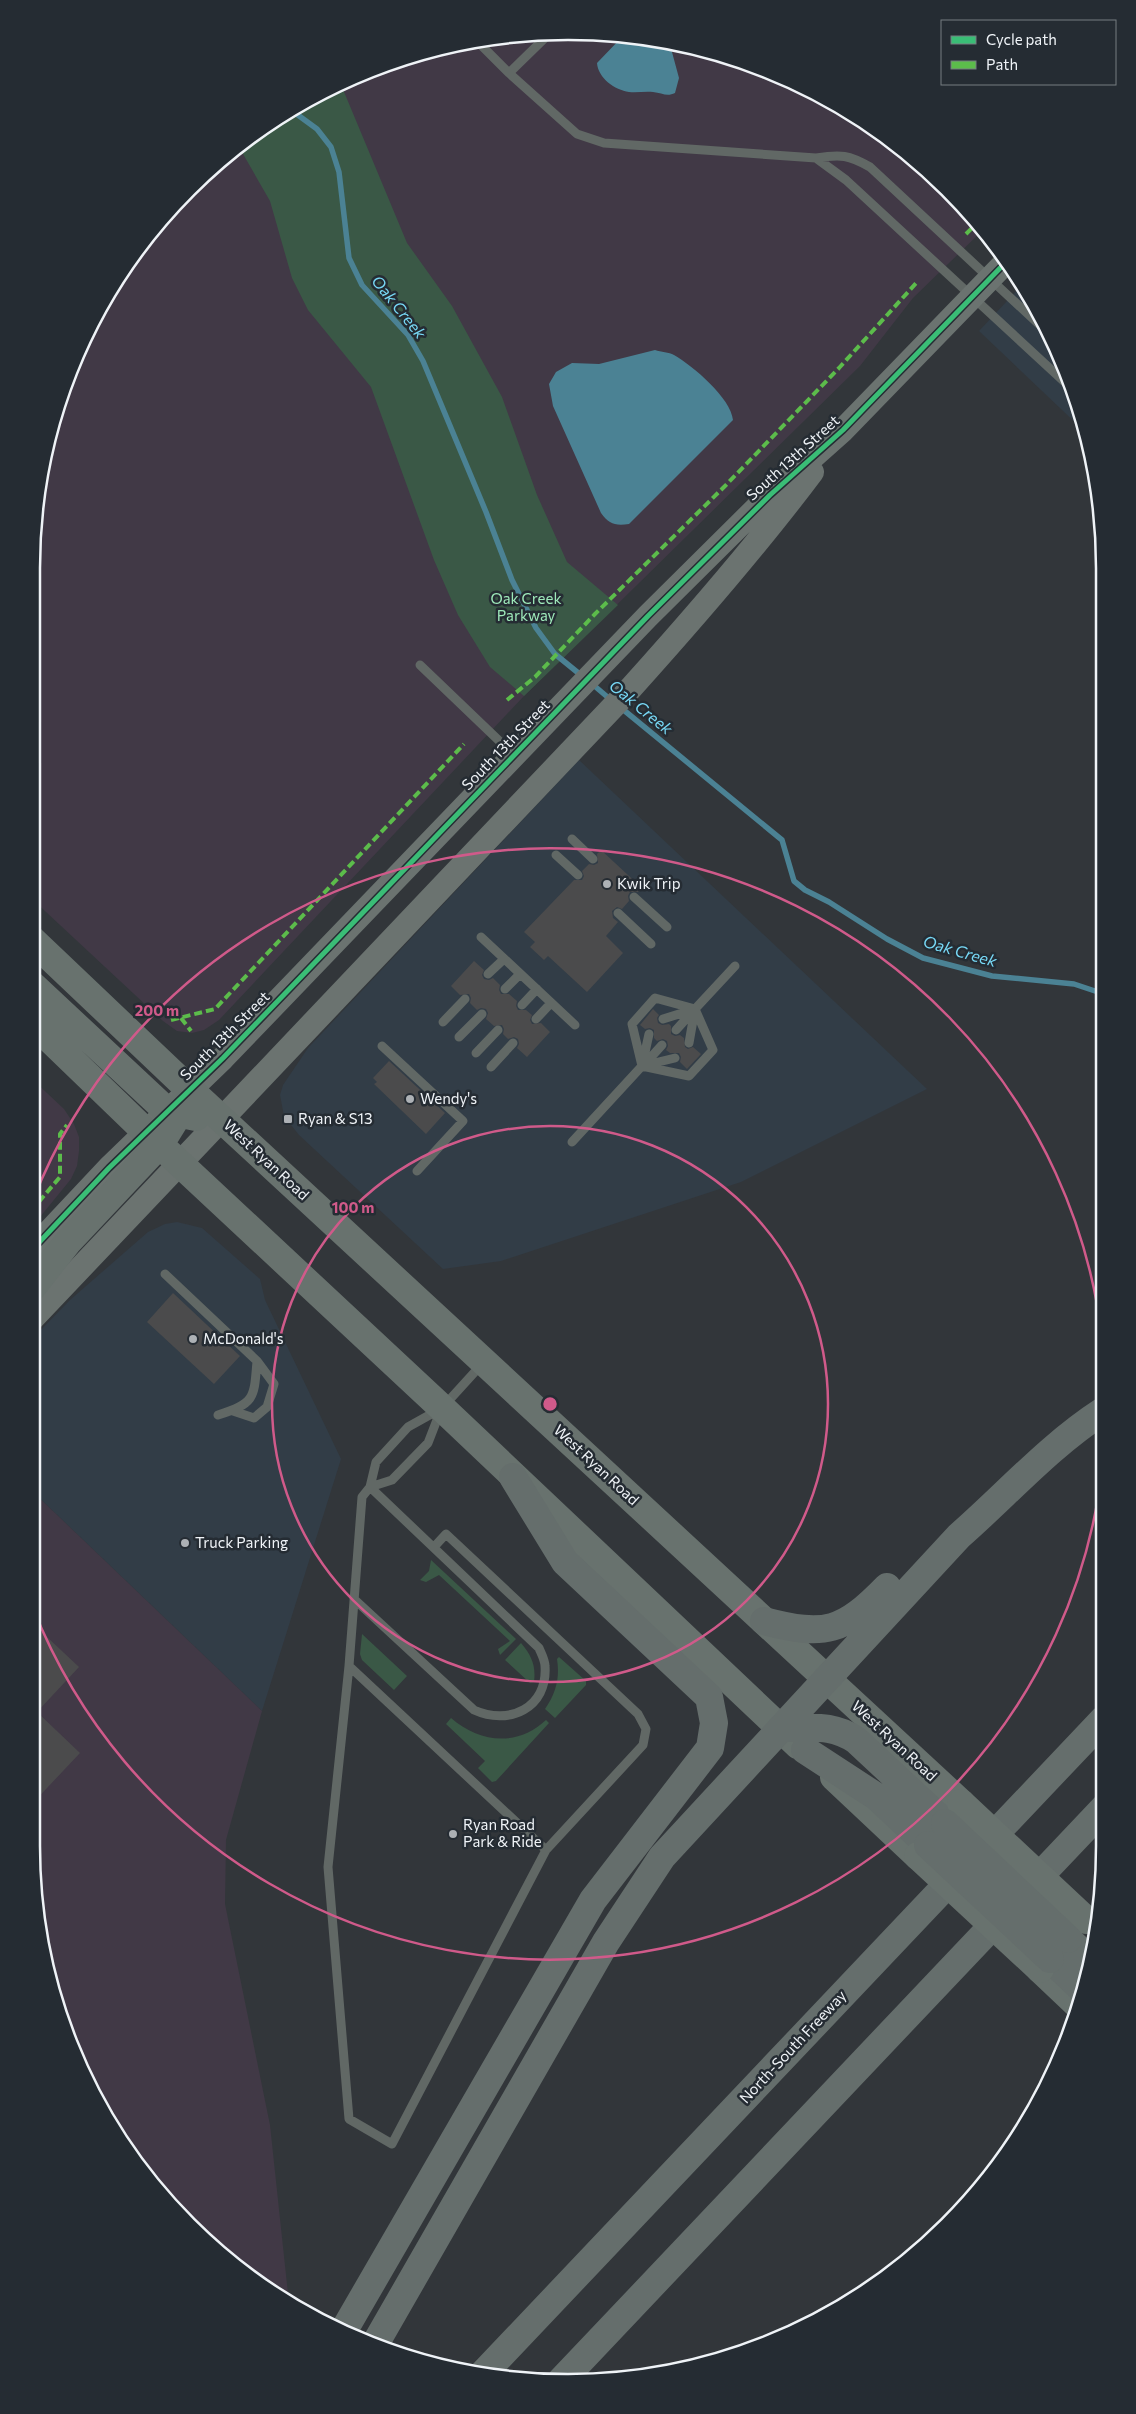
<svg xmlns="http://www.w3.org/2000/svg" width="1136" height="2414" viewBox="0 0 1136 2414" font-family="Commissioner,sans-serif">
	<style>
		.built { fill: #323d47 }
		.industrial { fill: #413946 }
		.green { fill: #3a5846 }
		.water { fill: #4b8294 }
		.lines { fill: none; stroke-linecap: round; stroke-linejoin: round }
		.stream { stroke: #4b8294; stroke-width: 5.5 }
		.building { fill: #4b4b4c }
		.lane { stroke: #616865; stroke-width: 9 }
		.secondary { stroke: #6b7370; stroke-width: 24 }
		.primary { stroke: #68726e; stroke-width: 28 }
		.highway { stroke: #656e6c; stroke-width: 28 }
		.primary-bridge { stroke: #68726e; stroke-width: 28 }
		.highway-bridge { stroke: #656e6c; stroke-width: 28 }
		.quiet { stroke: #5cbc4b; stroke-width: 4; stroke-dasharray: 8 4; stroke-linecap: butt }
		.cycleway-casing { stroke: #252c33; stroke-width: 8 }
		.cycleway { stroke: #3abd76; stroke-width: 5 }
		.ring { fill: none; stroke: #d05a8a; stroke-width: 2.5 }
		.poi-dot { fill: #adb1b5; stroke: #252c33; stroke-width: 2 }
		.labels { text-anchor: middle; stroke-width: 5; stroke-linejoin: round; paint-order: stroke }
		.street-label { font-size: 15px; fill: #eff3f7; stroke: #252c33 }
		.park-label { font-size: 15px; fill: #9ee9ba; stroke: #252c33 }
		.poi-label { font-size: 15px; fill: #eff3f7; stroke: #252c33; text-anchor: start }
		.water-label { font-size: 16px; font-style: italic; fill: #77d8f5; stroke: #252c33 }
		.rim { fill: none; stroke: #eff3f7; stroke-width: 2.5 }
		.centre { fill: #d05a8a; stroke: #252c33; stroke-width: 2.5 }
		.ring-label { font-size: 15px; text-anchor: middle; font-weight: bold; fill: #d05a8a; stroke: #252c33; stroke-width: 5; stroke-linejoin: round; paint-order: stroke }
	</style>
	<rect width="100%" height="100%" fill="#32363a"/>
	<path class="built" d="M1020 287 1064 363 1081 428 979 331Z
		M579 760 927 1089 741 1182 501 1261 443 1269 299 1135 284 1116 280 1095 283 1085 308 1048Z
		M177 1222 202 1228 260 1279 265 1300 341 1459 262 1711 31 1490V1340L70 1300 148 1232 165 1224Z"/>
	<path class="industrial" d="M568 31 673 42 774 72 895 142 983 230 913 298 860 366 524 696 219 1020 204 1030 192 1033 177 1031 163 1021 31 898V568L42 463 72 362 122 270 189 188 270 122 363 72 464 42Z
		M31 1078 64 1109 74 1124 79 1137V1151L77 1166 71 1179 31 1228Z
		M31 1490 262 1711 226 1840 225 1904 270 2125 289 2303 214 2249 142 2173 103 2114 60 2019 42 1950 31 1846Z"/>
	<path class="green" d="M340 84 342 87 407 243 452 306 502 397 537 495 567 562 618 605 524 696 490 667 458 615 434 560 371 387 308 310 292 278 270 201 239 147 270 122Z
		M431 1560 516 1639 500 1655 498 1649 510 1641 439 1575 426 1582 420 1580 429 1571Z
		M362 1634 407 1676 394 1690 362 1660 360 1654Z
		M521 1643C532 1656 536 1666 534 1682L530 1683 505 1660Z
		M559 1657 586 1681V1685L555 1718 545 1709C556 1693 560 1678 557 1659Z
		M451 1718C480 1743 517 1747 546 1720L549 1723 496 1781 492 1782 478 1768 485 1761 446 1724Z"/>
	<path class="water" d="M622 37 669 41 679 78 675 93C667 97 662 93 653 92 645 91 637 93 629 92 615 90 598 78 597 63Z
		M655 350C661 352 669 352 674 355 693 366 731 398 733 420L629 524C615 526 609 524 601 513L553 406 549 384 556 372 572 363 599 364Z"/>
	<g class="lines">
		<path class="stream" d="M291 110 317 129 331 147 339 172 349 258 362 285 408 335 423 361 486 512 512 580 536 628 555 654 582 676
			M591 683 611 700
			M620 707 782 840 794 881 805 890 829 902 887 939 923 958 992 976 1074 984 1095 991 1102 990"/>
	</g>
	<path class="building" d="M601 850 642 888 638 892H630L628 896 629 901 622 909 617 907 612 911 613 918 618 922 606 936 623 953 587 992 548 956 544 960 530 947 535 942 524 932 574 880H582L584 876 582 871 589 864 594 865 598 863 597 854Z
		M474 961 484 970 482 975 484 979 489 980 493 978 500 985 499 990 501 994H509L517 1001 516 1006 518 1010H526L532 1015 530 1020 532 1024 541 1023 550 1032 527 1057 517 1048 519 1044 518 1039 514 1037 508 1039 503 1034 504 1029 502 1025 494 1026 486 1019 488 1013 486 1009 481 1008 477 1010 470 1003 471 998 469 994 460 995 451 986Z
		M653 1009 659 1015 657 1018 658 1023 662 1025 669 1024 671 1026V1034L675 1036 680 1035 684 1038 685 1047 688 1049 693 1047 701 1054 687 1069 680 1062 681 1057 679 1053H670L666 1050 668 1046 667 1041 663 1039 657 1041 654 1038V1030L650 1028 645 1029 640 1025Z
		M389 1061 445 1113 426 1134 374 1084 377 1082 373 1078Z
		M173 1293 240 1356 214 1384 147 1322Z
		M31 1622 79 1667 37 1712 80 1753 31 1805Z"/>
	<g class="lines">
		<path class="lane" d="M476 40 509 73 577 134 604 143 816 158C841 154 849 155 870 167L1044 329
			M509 73 550 33
			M816 158 846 180 1070 387
			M420 665 514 755
			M572 839 593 859
			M556 855 578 875
			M634 897 667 927
			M618 913 651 944
			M481 937 575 1025
			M488 974 504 959
			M505 989 520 974
			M522 1005 537 989
			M536 1019 551 1003
			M663 1019 695 1009 689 1043
			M443 1022 465 999
			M649 1034 642 1066 675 1058
			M459 1037 482 1014
			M382 1046 463 1121 417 1171
			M476 1053 498 1030
			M642 1066 632 1024 655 998 695 1009 676 1030
			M643 1066 662 1045
			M491 1067 513 1043
			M572 1142 642 1066 689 1076 713 1050 695 1009 735 966
			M165 1274 257 1361C254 1399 255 1403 218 1415
			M233 1411 254 1418 267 1407 274 1384 257 1361
			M434 1547 446 1534 638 1714 646 1729 643 1745 546 1850 392 2144 349 2119 328 1867 349 1666 362 1497 370 1487 376 1462 408 1427 442 1408 482 1364
			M354 1599 474 1710C509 1726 548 1708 545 1666 545 1660 541 1653 539 1648L370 1487 392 1480 428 1443 440 1412
			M349 1666 546 1850"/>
		<path class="secondary" d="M31 1251 109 1168 223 1058 648 616 770 495 843 430 1006 262
			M31 1320 630 689C693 619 755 548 812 472"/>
		<path class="primary" d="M31 939 190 1090 961 1803
			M31 984 167 1111 196 1117
			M31 1021 146 1132 442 1408 798 1745
			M31 1289 67 1243 160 1144 178 1115 190 1090
			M834 1777 918 1856
			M1040 1969 1078 2005"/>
		<path class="highway" d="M764 1621C826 1637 843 1632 887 1587
			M781 1728C811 1729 830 1723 856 1740L945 1823
			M805 1750 877 1797 928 1845
			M1068 1939 1091 1961
			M1050 1959 1083 1990
			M343 2332 593 1900 710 1748 714 1723 709 1697 565 1562 513 1477
			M374 2346 606 1942 662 1857 959 1536C1007 1494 1049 1446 1103 1411
			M482 2375 1104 1719
			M561 2381 1105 1807"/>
		<path class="primary-bridge" d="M961 1803 1086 1920
			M918 1856 1040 1969"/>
		<path class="highway-bridge" d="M945 1823 1068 1939
			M928 1845 1050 1959"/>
		<path class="quiet" d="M966 234 976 224
			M507 700 535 677 595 614 726 485 839 368 918 281
			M181 1018 191 1031
			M171 1020 215 1009 464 744
			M31 1211 60 1177V1134L67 1125"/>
		<g class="cycleway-casing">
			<path id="cycleway" d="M31 1251 109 1168 223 1058 648 616 770 495 843 430 1006 262"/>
		</g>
		<use href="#cycleway" class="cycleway"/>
	</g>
	<g class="ring">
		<circle cx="550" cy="1404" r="278"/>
		<path d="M1103 1462A556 556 0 0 1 33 1608M33 1200A556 556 0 0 1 1103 1346"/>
	</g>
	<g class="poi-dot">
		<circle cx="607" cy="884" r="5"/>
		<circle cx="410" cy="1099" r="5"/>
		<rect x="283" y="1114" width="10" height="10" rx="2.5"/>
		<circle cx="193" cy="1339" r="5"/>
		<circle cx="185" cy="1543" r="5"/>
		<circle cx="453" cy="1834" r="5"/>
	</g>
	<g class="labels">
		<g class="street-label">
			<text transform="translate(793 458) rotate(-42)" y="5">South 13th Street</text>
			<text transform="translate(506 745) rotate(-46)" y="5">South 13th Street</text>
			<text transform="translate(225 1036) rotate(-45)" y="5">South 13th Street</text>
			<text transform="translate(266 1160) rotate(43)" y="5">West Ryan Road</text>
			<text transform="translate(596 1465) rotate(43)" y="5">West Ryan Road</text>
			<text transform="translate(894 1741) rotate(43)" y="5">West Ryan Road</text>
			<text transform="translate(793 2047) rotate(-47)" y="5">North-South Freeway</text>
		</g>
		<g class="park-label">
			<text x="526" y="604">Oak Creek<tspan x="526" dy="17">Parkway</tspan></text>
		</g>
		<g class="poi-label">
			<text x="617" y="889">Kwik Trip</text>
			<text x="420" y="1104">Wendy's</text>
			<text x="298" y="1124">Ryan &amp; S13</text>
			<text x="203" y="1344">McDonald's</text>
			<text x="195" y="1548">Truck Parking</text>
			<text x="463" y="1830">Ryan Road<tspan x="463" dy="17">Park &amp; Ride</tspan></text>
		</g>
		<g class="water-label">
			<text transform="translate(399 307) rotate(51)" y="6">Oak Creek</text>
			<text transform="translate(641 707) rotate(39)" y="6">Oak Creek</text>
			<text transform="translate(960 951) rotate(16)" y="6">Oak Creek</text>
		</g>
	</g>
	<path d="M0 0H1136V2414H0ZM568 40H568A528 528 0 0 1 1096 568V1846A528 528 0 0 1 568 2374H568A528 528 0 0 1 40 1846V568A528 528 0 0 1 568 40Z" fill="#252c33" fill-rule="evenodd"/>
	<path class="rim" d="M568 40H568A528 528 0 0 1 1096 568V1846A528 528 0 0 1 568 2374H568A528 528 0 0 1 40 1846V568A528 528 0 0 1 568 40Z"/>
	<circle cx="550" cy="1404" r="8" class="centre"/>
	<g class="ring-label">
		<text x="157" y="1016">200 m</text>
		<text x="353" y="1213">100 m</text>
	</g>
	<rect x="941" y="20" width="175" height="65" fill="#252c33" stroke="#767c81"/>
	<rect x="951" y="36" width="25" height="8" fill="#3abd76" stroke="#767c81"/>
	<text x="986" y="45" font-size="15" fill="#eff3f7">Cycle path</text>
	<rect x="951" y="61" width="25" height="8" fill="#5cbc4b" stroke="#767c81"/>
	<text x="986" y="70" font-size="15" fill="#eff3f7">Path</text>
</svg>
